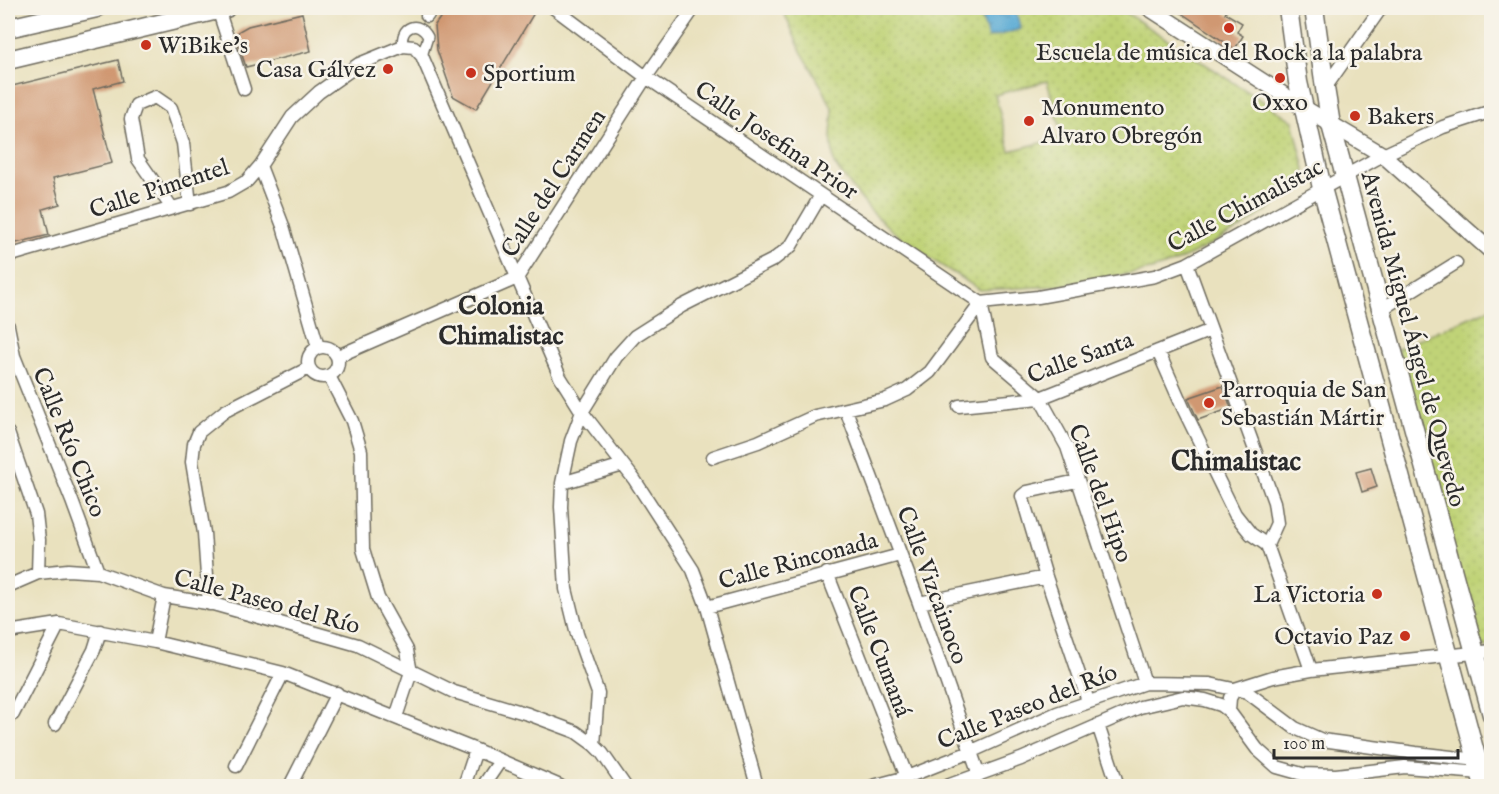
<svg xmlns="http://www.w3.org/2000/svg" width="1499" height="794" viewBox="0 0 1499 794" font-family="'IM FELL English',serif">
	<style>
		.park { fill: url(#park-dots); stroke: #767f51; stroke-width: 1.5; fill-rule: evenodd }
		.water { fill: url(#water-ripples); stroke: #426a80; stroke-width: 1.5 }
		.building { fill: #d09872 }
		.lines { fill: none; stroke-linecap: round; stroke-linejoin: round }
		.pedestrian-casing { stroke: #6e6b5e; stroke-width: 12 }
		.minor-casing { stroke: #6e6b5e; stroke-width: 15 }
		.tertiary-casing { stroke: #6e6b5e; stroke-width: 18 }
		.secondary-casing { stroke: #6e6b5e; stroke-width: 21 }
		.pedestrian { stroke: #fff; stroke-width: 9 }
		.minor { stroke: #fff; stroke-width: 12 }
		.tertiary { stroke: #fff; stroke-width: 15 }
		.secondary { stroke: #fff; stroke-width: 18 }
		.poi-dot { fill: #c8321e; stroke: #f7f3e8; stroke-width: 2 }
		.labels { text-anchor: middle; stroke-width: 5; stroke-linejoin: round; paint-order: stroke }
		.poi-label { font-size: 24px; fill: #2b2b2b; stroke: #f7f3e8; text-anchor: start }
		.street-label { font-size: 24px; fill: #2b2b2b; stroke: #f7f3e8 }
		.neighbourhood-label { font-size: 26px; font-weight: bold; fill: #2b2b2b; stroke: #f7f3e8 }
		.quarter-label { font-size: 27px; font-weight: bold; fill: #2b2b2b; stroke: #f7f3e8 }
	</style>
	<defs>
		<pattern id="park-dots" width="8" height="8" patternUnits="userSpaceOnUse" patternTransform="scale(1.5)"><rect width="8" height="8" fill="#c0d377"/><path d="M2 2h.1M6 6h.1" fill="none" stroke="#a5b567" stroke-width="1.8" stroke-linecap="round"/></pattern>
		<pattern id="water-ripples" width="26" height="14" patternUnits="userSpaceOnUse" patternTransform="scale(1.5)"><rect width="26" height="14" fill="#59aad4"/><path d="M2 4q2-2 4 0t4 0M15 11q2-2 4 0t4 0" fill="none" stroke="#4a8bac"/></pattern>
	</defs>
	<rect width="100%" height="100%" fill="#f7f3e8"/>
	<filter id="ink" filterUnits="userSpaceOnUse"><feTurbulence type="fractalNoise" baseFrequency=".0167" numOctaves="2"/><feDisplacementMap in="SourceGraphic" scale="12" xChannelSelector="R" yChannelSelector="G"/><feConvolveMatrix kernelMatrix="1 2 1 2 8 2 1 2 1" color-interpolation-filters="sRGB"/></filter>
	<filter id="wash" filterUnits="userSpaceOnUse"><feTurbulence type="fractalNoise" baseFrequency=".008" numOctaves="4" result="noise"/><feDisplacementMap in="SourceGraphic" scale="24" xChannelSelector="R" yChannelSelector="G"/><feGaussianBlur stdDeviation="1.35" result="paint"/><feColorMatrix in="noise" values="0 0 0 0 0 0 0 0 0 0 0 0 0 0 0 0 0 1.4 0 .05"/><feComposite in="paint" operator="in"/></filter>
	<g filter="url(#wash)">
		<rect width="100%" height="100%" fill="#e9e1be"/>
		<path class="park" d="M782 8H1119L1293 121 1305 169 1300 185 1286 197 1244 226 1193 254 1173 263 1151 270 1060 286 980 290 920 252 891 230 869 209 834 164 831 135 833 110 824 91 801 51ZM1047 81 1063 137 1010 151 995 95Z
			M1491 308V646L1485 647 1477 642 1397 349Z"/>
		<path class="water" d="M979 8H1015L1021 29 988 38Z"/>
		<g id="blocks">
			<path class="building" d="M447 8H537L476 109 453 96 437 50 435 25Z
				M1174 8H1228L1225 13 1242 23 1237 32 1243 36 1235 49Z
				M302 13 311 51 246 67 236 37 239 31 248 26Z
				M118 60 123 81 93 89 112 163 53 178 60 204 43 209 49 235 8 245V107H10L8 87Z
				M1223 386 1231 408 1198 420 1188 398Z
				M1371 468 1377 487 1362 492 1356 472Z"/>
		</g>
	</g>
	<g filter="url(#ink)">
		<use href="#blocks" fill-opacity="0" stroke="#6e6b5e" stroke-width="1.5"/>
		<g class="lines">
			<g class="pedestrian-casing">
				<path id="pedestrian" d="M403 46C399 26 419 19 428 37L422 56"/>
			</g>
			<g class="minor-casing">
				<path id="minor" d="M554 8 646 77 981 303
					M218 9 244 89
					M427 16 432 8
					M1325 88 1381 8
					M260 166 283 226 318 347
					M172 208 138 159 131 119 136 105 155 97 171 108 183 143 190 204
					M8 256 228 192 247 181 260 166 292 117 319 92 359 64 403 46 414 47 422 56 560 377 582 412 634 479 693 570 707 607 757 786
					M1187 264 1274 502 1277 523 1267 545 1311 670
					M981 303 1038 297 1110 284 1155 276 1187 264 1383 155 1443 127 1492 111
					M981 303 992 357 1040 398 1067 447 1145 683
					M1382 309 1456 263
					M8 326 14 356 72 501 98 572
					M308 362a15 15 0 1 1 30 0a15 15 0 1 1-30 0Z
					M1158 351 1184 410 1235 514 1251 534 1267 545
					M338 356 517 278 646 77 694 8
					M329 376 352 421 361 451 363 549 378 598 407 650 409 662 411 672 396 717
					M959 406 1040 398 1211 330
					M846 410 919 603 979 775
					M8 433 36 514 39 540 38 573
					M713 457 758 442 815 416 885 400 907 390 930 372 981 303
					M1077 481 1027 492 1022 496 1046 577 1088 701
					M562 483 623 465
					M827 573 907 777
					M8 586 38 573 68 570 98 572 164 596 213 604 358 645 454 692 528 714 576 732 594 745 602 753 625 786
					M919 603 1046 577
					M209 604 204 533 192 462 194 444 199 432 225 411 309 368
					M707 607 900 555
					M8 632 59 624 155 642 283 673 476 750 560 786
					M155 642 164 596
					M1229 711 1230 698 1235 689 1273 677 1311 670 1492 651
					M13 714 59 624
					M55 724 94 650 100 631
					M1098 725 1118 786
					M594 745 598 693 577 634 566 589 561 507 562 483 571 441 582 412 616 357 635 336 682 306 773 260 791 246 821 195
					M236 766 283 673
					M290 786 337 693
					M464 786 476 750
					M483 786 500 761
					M873 786 907 777 970 752 1057 713 1145 683 1210 684 1247 692 1295 728 1322 740 1416 753 1478 760 1492 759
					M947 786 1021 759 1140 707 1183 697 1205 700 1221 705 1229 711 1257 749 1277 767 1302 774 1336 775 1405 767 1481 773 1492 771"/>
			</g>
			<g class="tertiary-casing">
				<path id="tertiary" d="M1149 8 1304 108 1383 155 1492 252"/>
			</g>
			<g class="secondary-casing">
				<path id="secondary" d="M1288 8 1298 82 1322 188 1484 786
					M1314 8 1325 88 1331 125 1492 715
					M8 28 97 8
					M8 60 226 8"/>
			</g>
			<use href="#pedestrian" class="pedestrian"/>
			<use href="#minor" class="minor"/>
			<use href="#tertiary" class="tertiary"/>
			<use href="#secondary" class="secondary"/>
		</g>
	</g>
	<g class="poi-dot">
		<circle cx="1229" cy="28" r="6"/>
		<circle cx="146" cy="45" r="6"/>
		<circle cx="388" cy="69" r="6"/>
		<circle cx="471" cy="73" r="6"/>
		<circle cx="1280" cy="78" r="6"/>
		<circle cx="1355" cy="116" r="6"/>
		<circle cx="1029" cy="121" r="6"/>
		<circle cx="1209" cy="403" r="6"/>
		<circle cx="1377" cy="594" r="6"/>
		<circle cx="1405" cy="636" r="6"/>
	</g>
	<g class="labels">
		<g class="poi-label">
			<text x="158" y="53">WiBike's</text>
			<text x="1229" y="60" text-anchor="middle">Escuela de música del Rock a la palabra</text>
			<text x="376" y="77" text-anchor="end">Casa Gálvez</text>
			<text x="483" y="81">Sportium</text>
			<text x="1280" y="110" text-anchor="middle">Oxxo</text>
			<text x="1041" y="115">Monumento<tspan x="1041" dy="28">Alvaro Obregón</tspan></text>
			<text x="1367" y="124">Bakers</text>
			<text x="1221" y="397">Parroquia de San<tspan x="1221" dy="28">Sebastián Mártir</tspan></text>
			<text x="1365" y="602" text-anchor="end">La Victoria</text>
			<text x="1393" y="644" text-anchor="end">Octavio Paz</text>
		</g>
		<g class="street-label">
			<text transform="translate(777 140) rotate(34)" y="8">Calle Josefina Prior</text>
			<text transform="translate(553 183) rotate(-57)" y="8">Calle del Carmen</text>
			<text transform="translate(159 188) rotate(-18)" y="8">Calle Pimentel</text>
			<text transform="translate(1245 205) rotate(-28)" y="8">Calle Chimalistac</text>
			<text transform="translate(1414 339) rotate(75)" y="8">Avenida Miguel Ángel de Quevedo</text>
			<text transform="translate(1080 357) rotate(-20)" y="8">Calle Santa</text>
			<text transform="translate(70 442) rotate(68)" y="8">Calle Río Chico</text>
			<text transform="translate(1101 493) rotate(70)" y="8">Calle del Hipo</text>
			<text transform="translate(798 560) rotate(-15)" y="8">Calle Rinconada</text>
			<text transform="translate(933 585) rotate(70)" y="8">Calle Vizcainoco</text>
			<text transform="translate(267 601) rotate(15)" y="8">Calle Paseo del Río</text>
			<text transform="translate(880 651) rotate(69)" y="8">Calle Cumaná</text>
			<text transform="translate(1027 706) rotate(-22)" y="8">Calle Paseo del Río</text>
		</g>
		<g class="neighbourhood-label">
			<text x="501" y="314">Colonia<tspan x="501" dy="30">Chimalistac</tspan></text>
		</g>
		<g class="quarter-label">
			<text x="1236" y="470">Chimalistac</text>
		</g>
	</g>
	<rect width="1499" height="794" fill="none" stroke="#f7f3e8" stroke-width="30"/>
	<path d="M1274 749v9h184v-9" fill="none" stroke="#2b2b2b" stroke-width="3"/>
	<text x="1283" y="749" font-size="18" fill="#2b2b2b" stroke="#f7f3e8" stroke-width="4.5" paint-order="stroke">100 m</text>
</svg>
